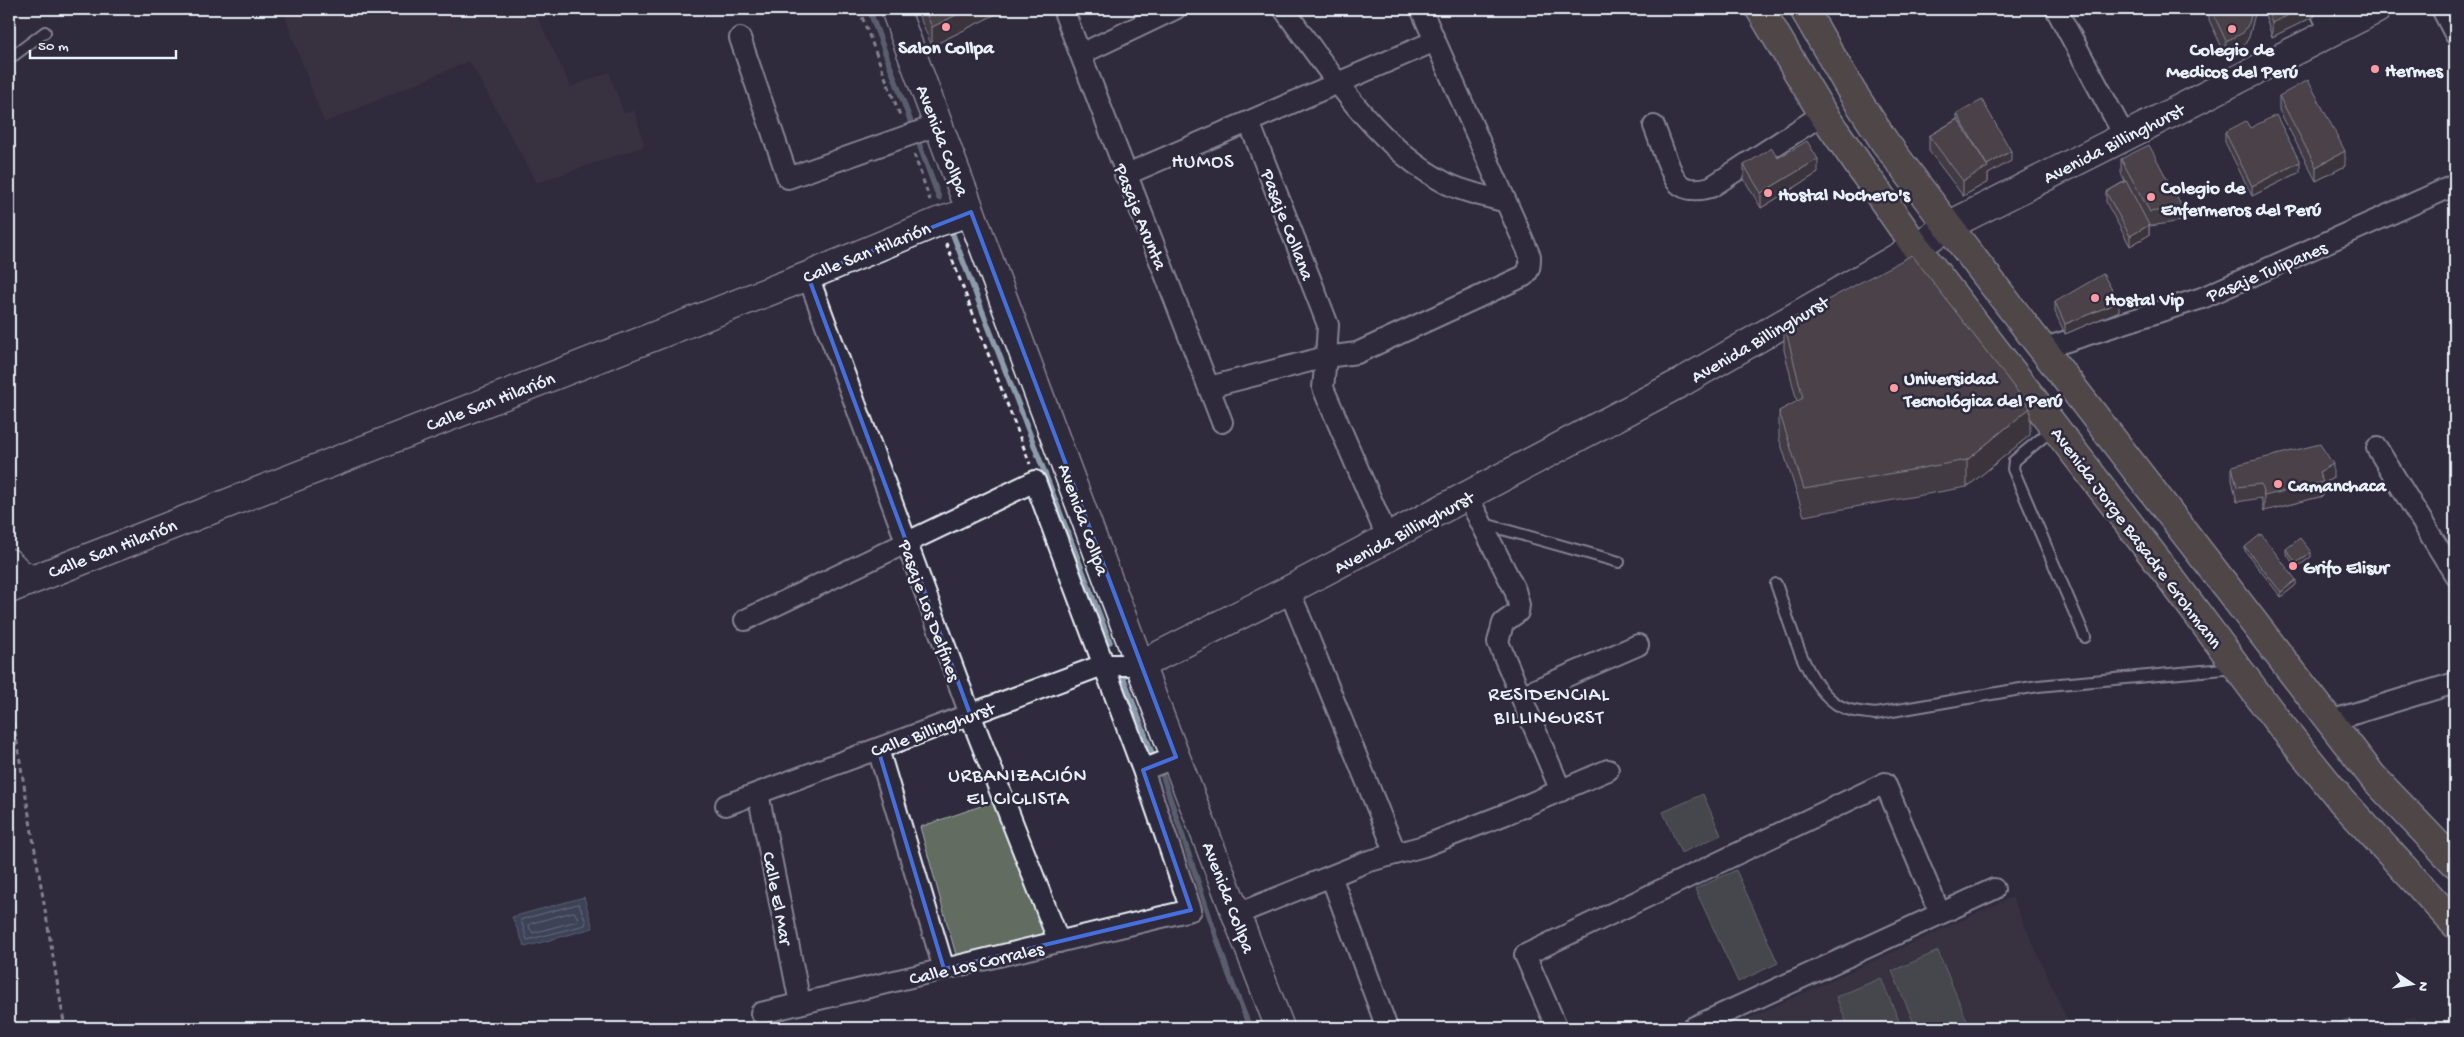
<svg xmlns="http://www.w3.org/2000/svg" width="2464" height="1037" viewBox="0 0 2464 1037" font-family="'Gochi Hand',sans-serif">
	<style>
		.built { fill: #413a45 }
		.green { fill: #636c61; stroke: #a6aeac }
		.water { fill: #4e6379; stroke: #8c9cac }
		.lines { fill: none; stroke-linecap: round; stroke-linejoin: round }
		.shore { stroke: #aab8c5; stroke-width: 1 }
		.stream { stroke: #8c9cac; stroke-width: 5.5 }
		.lane-casing { stroke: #e8f1f8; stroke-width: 14 }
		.street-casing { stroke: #e8f1f8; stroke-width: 24 }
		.secondary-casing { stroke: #e8f1f8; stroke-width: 31 }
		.highway-casing { stroke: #e8f1f8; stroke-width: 31 }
		.path { stroke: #e8f1f8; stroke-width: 3; stroke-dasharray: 5 4; stroke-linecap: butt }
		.lane { stroke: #2f2a3d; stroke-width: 10 }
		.street { stroke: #2f2a3d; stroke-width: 20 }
		.secondary { stroke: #2f2a3d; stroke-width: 28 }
		.highway { stroke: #746b55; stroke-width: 28 }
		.wall { fill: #5b514d; stroke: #e8f1f8 }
		.shaded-wall { fill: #4a423e; stroke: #e8f1f8 }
		.building { fill: #6a5e59; stroke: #e8f1f8 }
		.marked { fill: none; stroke: #466fde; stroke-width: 4; stroke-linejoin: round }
		.poi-dot { fill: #ff9aa2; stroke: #2f2a3d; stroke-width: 2 }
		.labels { text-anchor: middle; stroke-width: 5; stroke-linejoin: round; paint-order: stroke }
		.poi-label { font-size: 19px; font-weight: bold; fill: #e8f1f8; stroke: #2f2a3d; text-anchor: start }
		.street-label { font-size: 19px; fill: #e8f1f8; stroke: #2f2a3d }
		.neighbourhood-label { font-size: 20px; letter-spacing: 1px; fill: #e8f1f8; stroke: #2f2a3d }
	</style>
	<rect width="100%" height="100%" fill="#2f2a3d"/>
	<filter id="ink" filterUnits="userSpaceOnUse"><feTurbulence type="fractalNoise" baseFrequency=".02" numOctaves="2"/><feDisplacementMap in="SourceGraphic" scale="10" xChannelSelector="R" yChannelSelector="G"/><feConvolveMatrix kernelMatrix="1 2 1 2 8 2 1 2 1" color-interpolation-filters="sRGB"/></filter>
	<g filter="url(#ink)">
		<path class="built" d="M282 9H534L571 87 609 72 624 113 634 110 645 146 537 183 469 61 324 123Z
			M2012 897 2071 1028H1727Z
			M2414 1016 2421 1028H2378Z"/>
		<path class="green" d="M1703 794 1721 835 1681 853 1663 812Z
			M1004 798 1056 940 958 962 920 827Z
			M1736 870 1778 963 1738 982 1695 889Z
			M1938 951 1970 1028H1916L1892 971Z
			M1881 978 1902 1028H1849L1836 997Z"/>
		<path class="water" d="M584 897 593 928 525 947 512 917Z"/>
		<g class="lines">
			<path class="shore" d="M579 904 586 922 585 925 527 940 521 920Z
				M574 912 578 918 577 921 533 933 529 927 530 924Z"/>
			<path class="stream" d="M869 9 939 198
				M950 227 1110 642
				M1122 674 1152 753
				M1162 774 1229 975 1250 1028"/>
			<g class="lane-casing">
				<path id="lane" d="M9 59 45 32
					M2054 428 2014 461 2013 469 2085 637
					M1481 523 1619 562
					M1776 584C1790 621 1803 683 1838 705 1850 712 1862 712 1875 714L2038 686 2235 668"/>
			</g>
			<g class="street-casing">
				<path id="street" d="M1063 9 1222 422
					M1284 9C1326 68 1379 149 1444 182 1462 192 1486 196 1506 202
					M2056 9 2124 135
					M2320 9 2331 33
					M2442 9 2455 34
					M740 38 788 178 938 125
					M1081 54 1175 9
					M1654 126C1659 138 1670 173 1677 182 1686 192 1700 190 1711 187L1823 114
					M1125 175 1435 41
					M808 276 970 714 1059 942
					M2042 349 2202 298 2455 185
					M1209 387 1326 357 1328 325 1249 122
					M2377 448 2455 575
					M1468 497 1515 590 1519 605 1518 612 1503 623 1498 642 1561 791
					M1388 539 1323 388 1326 357 1357 353 1524 276C1530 270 1530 265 1530 256L1421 9
					M1289 590 1396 854
					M745 620 1035 481 1143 770 1191 910 761 1013
					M1521 696 1638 645
					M2330 721 2455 683
					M878 749 944 969
					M1143 770 1176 757
					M758 793 800 1003
					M726 805 1103 665H1140
					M1331 876 1387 1028
					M1237 914 1366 862 1424 846 1506 814 1608 770
					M1557 1028 1525 955 1885 783 1940 914
					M1692 1028 1994 889"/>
			</g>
			<g class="secondary-casing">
				<path id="secondary" d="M895 9 1140 665 1280 1028
					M9 563 19 573 31 579
					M9 589 808 276 938 222 971 212
					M1140 665 1289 590 1682 382 1916 247 1948 226 2377 9"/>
			</g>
			<g class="highway-casing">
				<path id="highway" d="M1760 9 1823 114 1916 247 2163 568 2275 718 2342 801 2455 924
					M1804 9 1852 92 1884 141 1948 226 2373 777 2455 863"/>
			</g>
			<path class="path" d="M859 9 901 118
				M914 154 930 200
				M946 243 1030 464
				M9 696 65 1028"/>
			<use href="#lane" class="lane"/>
			<use href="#street" class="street"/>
			<use href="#secondary" class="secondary"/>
			<use href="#highway" class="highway"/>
		</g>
		<path class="wall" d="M916 9H1006L932 46Z
			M2209 9H2256L2249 37 2243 47 2226 56 2209 20Z
			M2263 9H2315V16L2272 37Z
			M2279 96 2345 166 2316 181 2279 110Z
			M1957 114 2011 161 1988 174V182L1963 196 1929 151V136L1957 119Z
			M2250 128 2300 172 2252 196 2225 142V132Z
			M2121 159 2182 207V221L2150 226 2149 225V235L2130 246 2106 202V192L2125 181 2121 173Z
			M1744 165 1818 173 1761 208 1744 179Z
			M2055 302 2119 311 2065 334 2055 312Z
			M1784 323 2030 435 1967 487 1804 516 1779 438V411L1797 402 1784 350Z
			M2232 466 2333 478 2323 484V496L2264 511 2261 498 2237 502 2232 480Z
			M2245 547 2296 585 2281 597 2245 551Z
			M2286 549 2311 557 2296 568 2286 553Z"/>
		<path class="shaded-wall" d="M9 9H10V22H9Z
			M968 9H1006L932 46V27Z
			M2253 9H2256V10L2249 37 2243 47 2226 56V41Z
			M2301 9H2315V16L2272 37V23Z
			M2011 151V161L1988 174V182L1963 196V181L1987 165Z
			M2345 151V166L2316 181V167Z
			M1818 159V173L1761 208V193Z
			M2300 162V172L2252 196V186Z
			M2149 225V235L2130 246V236Z
			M2119 302V311L2065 334V324Z
			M9 371H10V398H9Z
			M2030 408V435L1967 487V460Z
			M2333 464V478L2323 484V496L2264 511V496L2319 472Z
			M2311 552V557L2296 568V563Z
			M2296 580V585L2281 597V592Z"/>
		<path class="building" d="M924 9H968L932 27Z
			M2211 9H2253L2249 23 2243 33 2226 41Z
			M2267 9H2301L2272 23Z
			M2308 80 2345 151 2316 167 2279 96Z
			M1982 100 2011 151 1987 165 1957 114Z
			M2276 115 2300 162 2252 186 2225 132 2246 121 2250 128Z
			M1958 119 1988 167 1963 181 1929 136Z
			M1807 141 1818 159 1761 193 1744 165 1772 148 1778 158Z
			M2149 145 2182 207 2150 212 2121 159Z
			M2126 181 2149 225 2130 236 2106 192Z
			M1912 255 2030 408 1967 460 1804 489 1779 411 1803 398 1784 323Z
			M2103 274 2119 302 2065 324 2055 302Z
			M2320 444 2333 464 2319 472 2323 482 2264 496 2261 484 2237 487 2232 466Z
			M2261 534 2296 580 2281 592 2245 547Z
			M2300 538 2311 552 2296 563 2286 549Z
			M2349 1019 2353 1028H2325Z"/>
	</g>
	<path d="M0 0H2464V1037H0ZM971 212 1176 757 1143 770 1191 910 944 969 878 749 970 714 808 276Z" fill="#2f2a3d" fill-opacity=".55" fill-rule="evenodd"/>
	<path class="marked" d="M971 212 1176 757 1143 770 1191 910 944 969 878 749 970 714 808 276Z"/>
	<g class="poi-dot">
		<circle cx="946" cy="27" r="5"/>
		<circle cx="2232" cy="29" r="5"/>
		<circle cx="2375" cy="69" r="5"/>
		<circle cx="1768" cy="193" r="5"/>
		<circle cx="2151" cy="197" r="5"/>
		<circle cx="2095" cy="298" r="5"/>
		<circle cx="1894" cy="388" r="5"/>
		<circle cx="2278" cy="484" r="5"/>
		<circle cx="2293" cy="566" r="5"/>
	</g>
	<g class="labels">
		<g class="poi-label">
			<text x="946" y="53" text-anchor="middle">Salon Collpa</text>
			<text x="2232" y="55" text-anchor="middle">Colegio de<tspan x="2232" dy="22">Medicos del Perú</tspan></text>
			<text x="2385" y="76">Hermes</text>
			<text x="2161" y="193">Colegio de<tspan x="2161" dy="22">Enfermeros del Perú</tspan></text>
			<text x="1778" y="200">Hostal Nochero's</text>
			<text x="2105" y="305">Hostal Vip</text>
			<text x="1904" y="384">Universidad<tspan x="1904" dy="22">Tecnológica del Perú</tspan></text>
			<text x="2288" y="491">Camanchaca</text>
			<text x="2303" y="573">Grifo Elisur</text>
		</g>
		<g class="street-label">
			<text transform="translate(944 140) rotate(69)" y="7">Avenida Collpa</text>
			<text transform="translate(2113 142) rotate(-27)" y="7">Avenida Billinghurst</text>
			<text transform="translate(1142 216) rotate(68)" y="7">Pasaje Arunta</text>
			<text transform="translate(1289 224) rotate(69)" y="7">Pasaje Collana</text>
			<text transform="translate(866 251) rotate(-22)" y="7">Calle San Hilarión</text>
			<text transform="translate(2266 270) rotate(-23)" y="7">Pasaje Tulipanes</text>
			<text transform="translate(1759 338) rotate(-30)" y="7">Avenida Billinghurst</text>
			<text transform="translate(490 400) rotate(-21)" y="7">Calle San Hilarión</text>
			<text transform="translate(1085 519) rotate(70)" y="7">Avenida Collpa</text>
			<text transform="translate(1403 531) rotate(-28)" y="7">Avenida Billinghurst</text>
			<text transform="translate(2138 537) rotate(53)" y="7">Avenida Jorge Basadre Grohmann</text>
			<text transform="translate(112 547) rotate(-21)" y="7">Calle San Hilarión</text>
			<text transform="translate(931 610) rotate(70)" y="7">Pasaje Los Delfines</text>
			<text transform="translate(932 728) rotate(-20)" y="7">Calle Billinghurst</text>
			<text transform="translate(1230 897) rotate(69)" y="7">Avenida Collpa</text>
			<text transform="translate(779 898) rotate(79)" y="7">Calle El Mar</text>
			<text transform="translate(976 962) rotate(-13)" y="7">Calle Los Corrales</text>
		</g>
		<g class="neighbourhood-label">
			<text x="1203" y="167">HUMOS</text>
			<text x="1549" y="700">RESIDENCIAL<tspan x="1549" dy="23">BILLINGURST</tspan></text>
			<text x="1018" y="781">URBANIZACIÓN<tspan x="1018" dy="23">EL CICLISTA</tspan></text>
		</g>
	</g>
	<rect width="2464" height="1037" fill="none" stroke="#2f2a3d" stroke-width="30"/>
	<rect x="15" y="15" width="2434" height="1007" fill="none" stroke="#e8f1f8" stroke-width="2" filter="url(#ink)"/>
	<g transform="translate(2412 984) rotate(102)" stroke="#2f2a3d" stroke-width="4" paint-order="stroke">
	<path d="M0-4L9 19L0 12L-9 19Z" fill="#e8f1f8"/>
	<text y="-8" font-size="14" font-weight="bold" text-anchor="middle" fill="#e8f1f8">N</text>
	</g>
	<path d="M30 50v8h146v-8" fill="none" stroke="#e8f1f8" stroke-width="2.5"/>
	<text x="38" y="50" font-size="15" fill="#e8f1f8" stroke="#2f2a3d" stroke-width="4" paint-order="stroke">50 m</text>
</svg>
